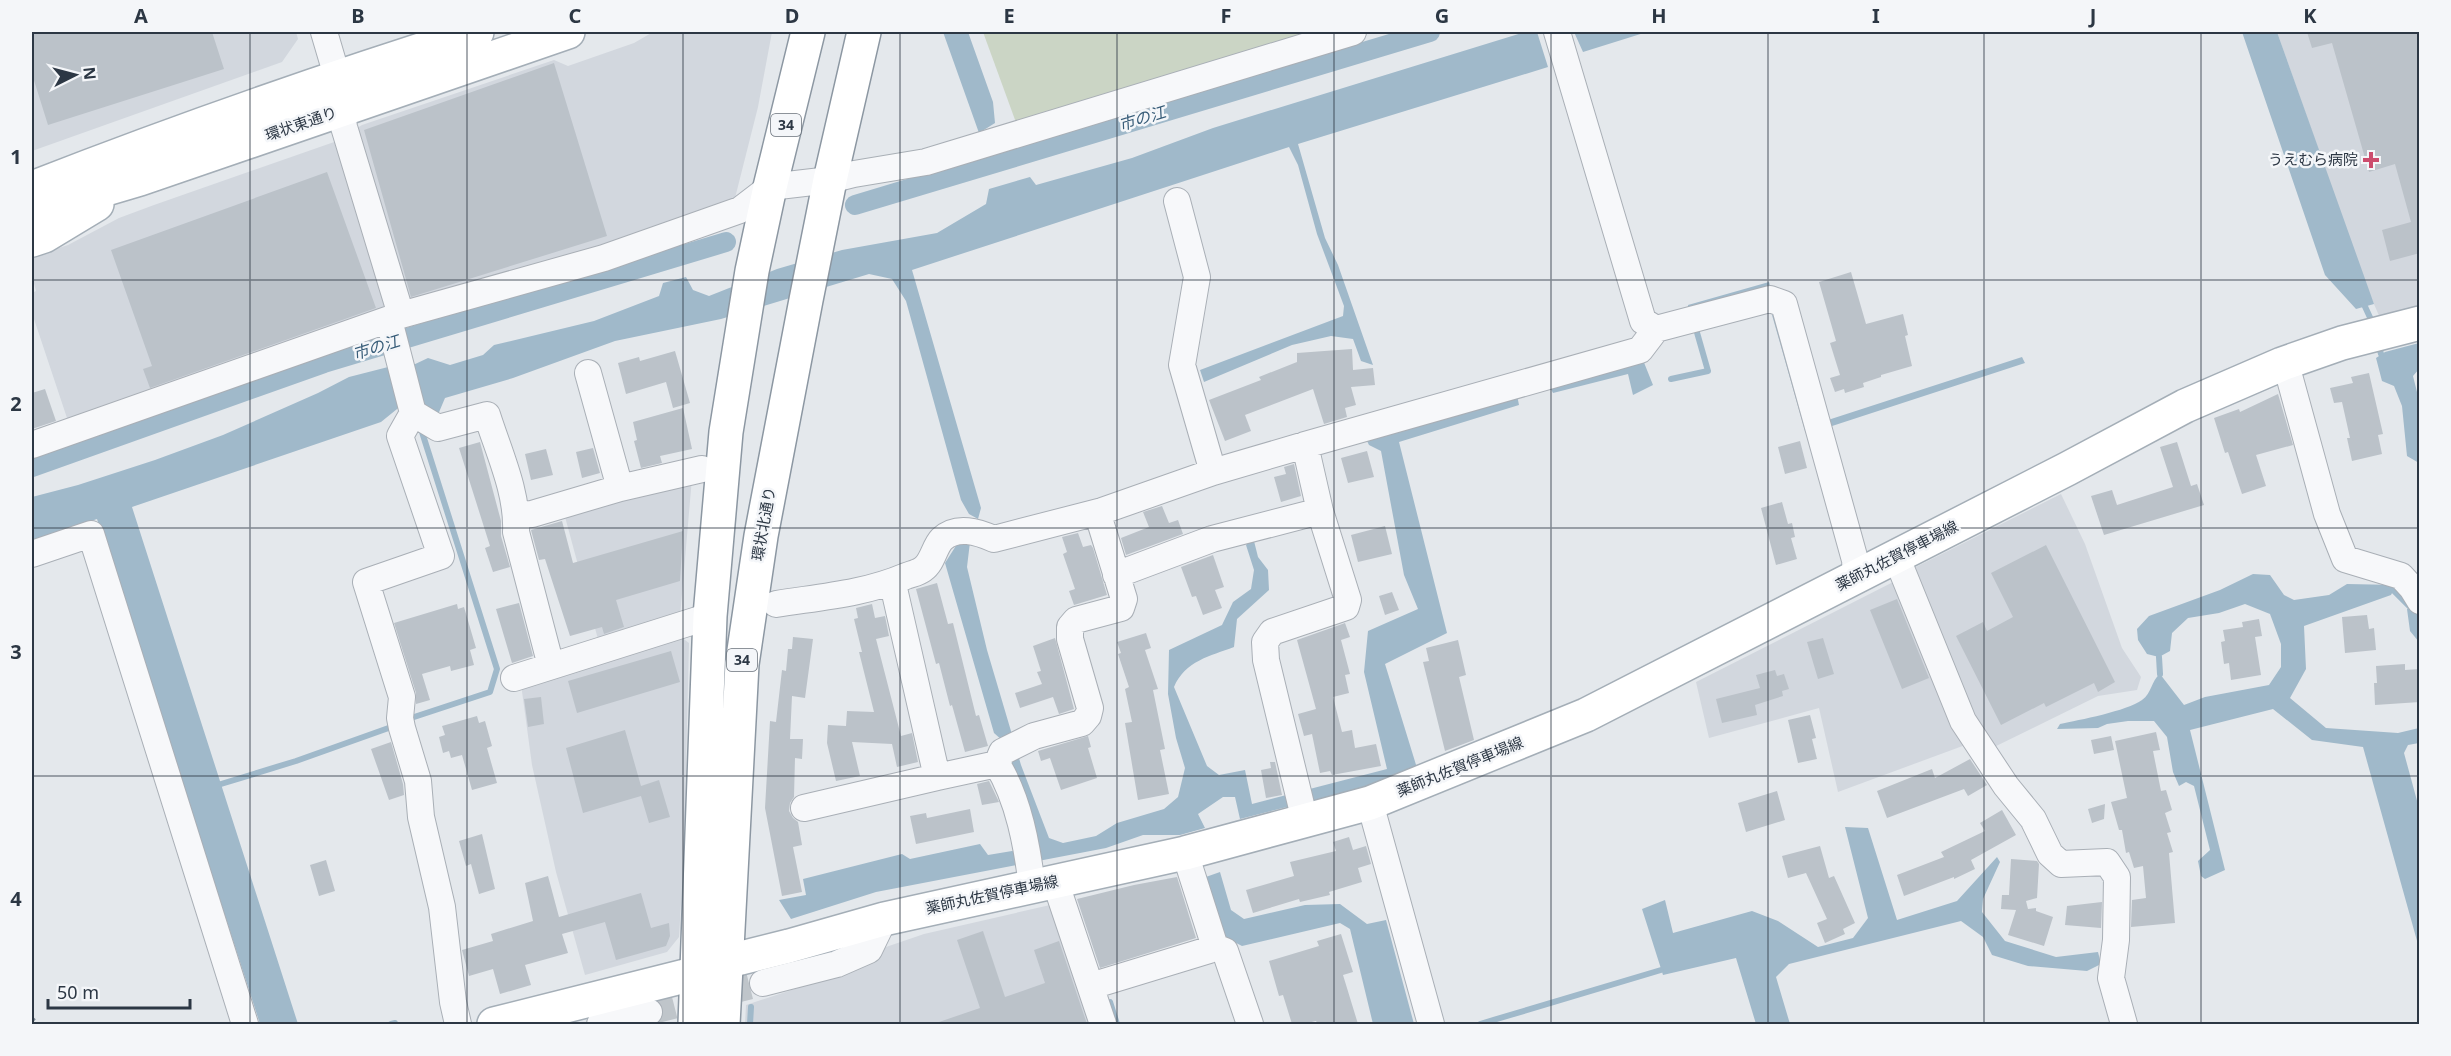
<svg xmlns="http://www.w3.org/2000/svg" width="2451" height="1056" viewBox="0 0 2451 1056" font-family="'Noto Sans','Noto Sans JP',sans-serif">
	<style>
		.built { fill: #d2d7de }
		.green { fill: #cbd5c5 }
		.water { fill: #a0b9ca }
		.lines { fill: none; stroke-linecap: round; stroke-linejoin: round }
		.stream { stroke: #a0b9ca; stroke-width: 6 }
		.canal { stroke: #a0b9ca; stroke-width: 20 }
		.building { fill: #bbc2c9 }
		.minor-tunnel { stroke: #bfc5ca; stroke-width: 26; stroke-dasharray: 26 13; stroke-linecap: butt }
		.minor-casing { stroke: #a9afb6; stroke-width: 28 }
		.major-casing { stroke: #a4aeb7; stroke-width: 36 }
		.highway-casing { stroke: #8c97a2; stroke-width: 36 }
		.minor { stroke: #f7f8fa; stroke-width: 26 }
		.major { stroke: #fff; stroke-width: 33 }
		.highway { stroke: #fff; stroke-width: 33 }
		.rail { stroke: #7e8995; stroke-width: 4.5; stroke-dasharray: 3 6; stroke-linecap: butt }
		.grid { fill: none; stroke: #2c3744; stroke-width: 1.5; stroke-opacity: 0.55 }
		.poi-dot { fill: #cc4d6e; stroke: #f4f6f9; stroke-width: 2 }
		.labels { text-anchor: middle; stroke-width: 5; stroke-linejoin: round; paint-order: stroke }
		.shield { fill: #f4f6f9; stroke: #68707a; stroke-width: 1.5 }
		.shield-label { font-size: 14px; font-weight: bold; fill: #2c3744 }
		.street-label { font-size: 15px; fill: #2c3744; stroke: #f4f6f9 }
		.poi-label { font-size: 15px; fill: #2c3744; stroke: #f4f6f9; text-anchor: end }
		.water-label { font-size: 16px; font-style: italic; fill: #365b77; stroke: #f4f6f9 }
		.neatline { fill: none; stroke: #2c3744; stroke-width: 2 }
		.grid-label { font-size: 20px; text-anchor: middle; font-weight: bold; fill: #2c3744 }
	</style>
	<rect width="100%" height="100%" fill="#e4e8ec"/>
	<path class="built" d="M32 32H296L298 39 282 62 32 151Z
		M653 32H772L758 107 734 202 68 421 32 313V293L36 291 32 276V257L68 245 119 218 154 205 337 141 362 125 554 60 568 66 634 43Z
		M2277 32H2419V307L2380 318 2367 288Z
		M692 478 680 617 599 643 564 513Z
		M2061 494 2085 544 2122 648 2141 677 2137 690 2098 696 1988 750 1910 570Z
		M1901 578 1968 744 1838 792 1819 708 1709 738 1696 682Z
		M681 637 689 643 684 853 679 937 667 952 585 975 556 872 532 765 521 684Z
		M1059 903 1098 1024H745L746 1005 865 966 886 947 924 934Z"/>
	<path class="green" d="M983 32H1336L1018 128Z"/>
	<path class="water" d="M943 32H968L993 102 995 123 979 133Z
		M1525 32H1537L1548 67 1298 144 1325 238 1338 265 1373 365 1361 361 1353 339 1331 336 1292 345 1204 382 1200 370 1343 316 1344 306 1317 234 1298 165 1289 147 912 270 981 508 978 519 969 514 961 500 906 301 892 279 869 274 721 319 615 341 513 378 445 398 437 417 425 411 411 366 428 358 450 365 483 355 494 345 594 321 659 296 663 283 686 277 693 290 709 296 777 269 842 250 937 233 986 204 989 189 1030 177 1036 185 1132 158 1213 128Z
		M1574 32H1647L1583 52Z
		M2242 32H2277L2374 304 2356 309 2325 275Z
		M1769 282 1771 289 1689 311 1688 305Z
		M1772 315 1781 317 1811 429 1805 431Z
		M2419 343V369L2413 376 2419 400V463L2407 456 2402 406 2394 386 2382 381 2376 358 2385 352Z
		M2022 357 2025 363 1826 428 1828 420Z
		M1643 360 1653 385 1633 395 1628 374 1553 393 1550 387Z
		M392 366 402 405 381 422 132 507 298 1024H260L97 519 32 541V497L78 485 155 460 223 435 318 393 349 377Z
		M1517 395 1519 405 1399 442 1447 633 1385 664 1417 768 1389 781 1240 819 1235 797H1223L1198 814 1205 828 1180 835H1143L1106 848 876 892 791 919 779 900 806 895 803 879 902 854 910 859 980 844 988 855 1012 851 1019 853 1003 741 994 733 945 563 959 541 970 542 967 567 987 650 1021 765 1049 838 1063 843 1096 836 1117 823 1164 809 1178 797 1185 768 1176 738 1168 694 1169 650 1222 625 1233 602 1251 589 1254 570 1246 545 1253 537 1258 557 1268 570 1269 590 1237 619 1234 647C1210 656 1185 661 1174 687L1207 766 1219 775 1245 770 1252 804 1387 769 1364 672 1368 631 1418 609 1404 575 1381 451 1369 445 1365 437Z
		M2253 574 2270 575 2284 595 2294 600 2329 595 2347 584 2396 585 2391 595 2304 626 2306 669 2290 698 2326 728 2398 733 2419 728V743L2408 745 2404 753 2419 808V948L2363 747 2312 740 2273 709 2190 730 2225 870 2205 879 2201 876 2198 861 2210 850 2194 786 2186 782 2179 786 2173 772 2167 737 2154 721H2128L2107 724 2098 728 2057 729 2060 724C2079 720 2127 711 2142 700 2152 693 2151 681 2160 674L2184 705 2205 697 2269 685 2281 667V644L2270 614 2245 604 2219 613 2188 618 2172 633 2170 651 2159 657 2147 654 2138 640 2137 629 2149 616 2220 590Z
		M2414 602 2419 612V642L2410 631 2407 609Z
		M1845 827 1868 828 1897 920 1957 901 1997 857 2000 862 1983 899 1982 912 2005 941 2056 957 2098 952 2101 964 2087 971 2028 966 1992 955 1983 937 1961 921 1789 964 1776 977 1790 1024H1756L1736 958 1663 975 1642 909 1665 900 1673 933 1752 911 1778 921 1818 947 1853 938 1868 918Z
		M1220 872 1231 910 1244 919 1305 905 1340 904 1367 924 1386 920 1414 1024H1373L1350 929 1340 923 1242 946 1219 934 1203 878Z"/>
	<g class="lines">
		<path class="stream" d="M2362 300 2373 324
			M2378 342 2381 354
			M1671 379 1708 371 1696 329
			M2394 591 2409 606
			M2159 657 2160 674
			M408 719 490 692 497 669 422 432 424 426
			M221 784 296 761 397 725
			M1110 1002 1117 1024
			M391 1024 395 1023
			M750 1024 751 1007
			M1480 1024 1661 970"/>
		<path class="canal" d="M855 205 1430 32
			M32 467 324 363 726 242"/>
	</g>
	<path class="building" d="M32 32H212L224 69 48 125 32 74Z
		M2307 32H2420V253L2390 261 2382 230 2411 222 2395 164 2369 172 2332 43 2312 48Z
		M554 63 607 236 411 297 364 130Z
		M327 172 376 308 150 388 143 369 152 366 111 250Z
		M1851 272 1866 324 1903 314 1908 335 1905 336 1912 366 1881 375V377L1863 383 1864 387 1845 393 1844 389 1835 392 1830 378 1840 375 1830 343 1836 341 1819 282Z
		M1352 349 1353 370 1373 368 1375 385 1351 387 1356 405 1345 408 1347 417 1324 424 1313 389 1245 415 1251 431 1225 441 1209 400 1261 380 1259 377 1297 362V353Z
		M675 351 690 403 673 408 666 382 626 394 618 363 639 357 640 361Z
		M2369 373 2383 434 2378 435 2382 454 2352 461 2347 438H2350L2342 402 2334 403 2330 388 2353 383 2351 377Z
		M45 389 56 421 32 429V393Z
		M2278 394 2293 445 2256 455 2266 486 2242 494 2228 452 2225 453 2214 418 2239 409 2240 412Z
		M683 408 692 449 660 456 662 463 641 468 634 441 637 440 633 422Z
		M1800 441 1807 468 1785 474 1778 447Z
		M480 442 501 521V536L510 567 493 572 485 548 490 546 459 448Z
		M2177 442 2191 486 2197 484 2204 505 2104 535 2091 496 2112 490 2117 505 2173 487 2160 447Z
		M593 448 600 473 582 478 576 452Z
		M546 449 553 475 531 480 525 454Z
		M1367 451 1374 477 1348 483 1341 458Z
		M1294 464 1301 496 1281 502 1274 477 1286 474 1284 467Z
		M1782 502 1788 524 1792 523 1795 537 1791 538 1797 559 1776 565 1761 508Z
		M1162 506 1169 523 1178 520 1183 534 1126 555 1121 538 1149 527 1143 512Z
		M562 521 573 563 683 531 680 581 616 600 624 627 604 634 602 627 570 636 545 559 539 560 531 530Z
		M1385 526 1392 554 1358 562 1351 535Z
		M1078 533 1083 547 1091 545 1093 548 1107 595 1074 605 1069 591 1075 589 1063 554 1067 552 1062 537Z
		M2046 545 2115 682 2098 692 2094 683 2046 707 2044 703 2001 725 1956 636 1983 622 1987 631 2013 617 1991 573Z
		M1213 555 1224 587 1215 590 1222 608 1203 615 1196 596 1192 597 1181 567Z
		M937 583 948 624 953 623 976 716 979 715 988 746 965 752 952 705 950 706 939 663 936 664 916 589Z
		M1392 592 1399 610 1385 615 1379 596Z
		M1897 599 1929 678 1902 689 1870 610Z
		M519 603 533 656 512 663 496 609Z
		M457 604 458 609 464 607 476 648 470 650 474 665 451 671 450 666 422 674 430 700 416 704V693L394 623Z
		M872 604 875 618 885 616 889 636 876 639 901 736 912 733 918 762 897 767 892 744 852 742 860 776 836 781 827 743 828 725 846 726 847 711 874 712 859 652H862L854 619 858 618 856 608Z
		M2367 615 2369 629 2374 628 2376 650 2345 653 2342 617Z
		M2259 619 2262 636 2255 637 2261 675 2231 680 2229 663 2224 664 2221 642 2225 641 2223 630 2243 627 2242 622Z
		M1345 623 1350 637 1341 640 1350 674 1345 675 1349 693 1333 697 1342 732 1352 730 1355 748 1376 744 1381 766 1332 775 1330 771 1320 773 1312 734 1304 736 1298 714 1316 709 1297 640Z
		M1146 633 1151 648 1145 650 1158 689 1153 690 1165 749 1160 750 1169 794 1138 800 1125 723 1132 722 1125 689 1129 687 1118 654 1121 653 1117 642Z
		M793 637 813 639 805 698 792 696 790 739H803L802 759 795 758 794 797 790 803 789 811 793 818 798 822 802 845 793 847 802 892 782 896 765 808 770 721 776 722 782 670 786 671 788 649H792Z
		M1055 638 1074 709 1059 714 1053 697 1020 708 1015 693 1042 684 1037 672 1041 671 1033 646Z
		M1823 638 1834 674 1818 679 1807 642Z
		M1458 640 1466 675 1459 677 1474 740 1445 751 1423 662 1429 661 1426 648Z
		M671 651 680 682 577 713 568 681Z
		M2405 664V670L2420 669V702L2375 705 2374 683H2377L2376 666Z
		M1775 670 1777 676 1784 674 1789 689 1782 691 1783 696 1755 705 1757 715 1722 723 1716 699 1760 688 1756 675Z
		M541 697 544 724 528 727 524 699Z
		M1810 715 1816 738 1812 739 1817 759 1798 763 1788 720Z
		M477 716 479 723 485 721 492 746 487 748 497 783 472 790 462 755 451 758 449 751 443 753 439 737 445 735 442 726Z
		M625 730 641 786 659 780 670 817 649 823 641 796 583 813 566 748Z
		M2156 732 2160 750 2153 751 2161 791 2166 790 2172 810 2165 813 2171 832 2167 833 2173 852 2169 853 2175 923 2131 927 2132 900 2146 898 2143 866 2134 868 2129 852 2126 853 2122 830H2119L2111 802 2127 798 2115 741Z
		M1088 736 1091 747 1088 748 1097 778 1061 790 1050 758 1041 761 1038 751Z
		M2111 736 2114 750 2094 754 2091 740Z
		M391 742 403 784 404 795 389 800 371 749Z
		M1970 759 1987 785 1968 796 1964 789 1887 818 1877 791 1932 769 1935 778Z
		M1270 762H1275L1282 795 1266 798 1261 770 1271 768Z
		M989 781 999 802 982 805 977 784Z
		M1777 791 1785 820 1746 832 1738 803Z
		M2105 804 2104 819 2092 823 2088 809Z
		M970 809 974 832 916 844 910 816 926 813 927 818Z
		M2002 810 2016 835 1971 860 1975 869 1954 879V877L1904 896 1897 875 1944 857 1941 852 1985 831 1980 823Z
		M482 834 495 889 479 894 471 864 466 866 459 841Z
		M1349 837 1353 850 1366 846 1371 864 1358 868 1362 882 1329 892 1330 895 1300 902 1299 899 1253 913 1246 890 1294 876 1290 862 1336 851 1333 842Z
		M1820 846 1829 878 1834 876 1855 923 1843 929 1845 934 1825 943 1817 923 1827 919 1806 873 1788 878 1782 856Z
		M2011 859 2037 861 2039 864 2037 898 2026 901 2028 909 2036 908V911L2053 917 2044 946 2008 935 2016 910 2001 909 2002 895H2009Z
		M326 860 335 891 319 896 310 865Z
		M548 876 559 917 641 893 651 928 669 923 670 936 666 946 616 960 605 922 562 934 568 953 525 965 531 985 500 994 493 969 469 976 462 950 493 941 491 934 533 921 525 883Z
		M1177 877 1196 938 1100 968 1077 899 1134 885Z
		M2102 902 2101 928 2065 925 2067 906Z
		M983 931 1005 997 1045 983 1034 950 1059 941 1087 1024H939V1022L980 1008 957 940Z
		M1341 934 1353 972 1343 975 1358 1024H1318L1316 1021 1303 1024H1292L1283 995 1279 996 1269 961 1319 946 1317 941Z"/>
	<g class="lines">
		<path class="minor-tunnel" d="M649 1012 763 983"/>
		<g class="minor-casing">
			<path id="minor" d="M324 32 337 76 344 127 401 315
				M1557 32 1643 321 1656 329 1770 299 1784 304 1855 560 1856 576
				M1177 201 1197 277 1182 365 1213 472
				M389 320 413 413 400 436 441 556 366 582 402 697 400 718 402 728 418 781 421 817 442 907 453 1002 458 1024
				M2282 364 2290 379 2327 514 2345 559 2401 576 2412 588 2420 601
				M588 373 620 488
				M413 413 438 428 487 415C499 453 518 493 516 532L551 666
				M32 445 401 315 604 258 740 210 770 187 830 180 854 174 926 162 1353 32
				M1305 445 1320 511
				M517 515 532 514 620 488 702 469
				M32 554 91 534 245 1024
				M1896 556 1963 721 2006 786 2033 819 2050 854 2061 864 2107 862 2117 877 2116 940 2111 978 2124 1024
				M1116 575 1212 539 1320 511 1348 600 1346 607 1272 632 1265 642 1266 660 1305 821
				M895 593 937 777 997 764C1019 800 1027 846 1032 886
				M776 604C820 597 864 594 906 576 911 574 918 573 923 569 933 562 934 547 942 539 957 525 978 532 994 539L1102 511 1213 472 1305 445 1640 350 1656 329
				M514 678 710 616
				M997 764 1002 752 1034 736 1082 723 1088 716 1090 708 1070 639V627L1076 620 1121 608 1124 599 1099 518 1102 511
				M1370 803 1431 1024
				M804 808 937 777
				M1185 853 1215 947 1225 951 1250 1024
				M1055 881 1103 1024
				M763 983 837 964 869 950 884 919
				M1091 986 1209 950 1215 947
				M600 1024 649 1012"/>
		</g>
		<g class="major-casing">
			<path id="major" d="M32 188C178 131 327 79 477 32
				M32 211 140 179 568 32
				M32 240 44 236 97 204
				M494 1024 697 973 725 962 789 946 884 919 1185 853 1370 803 1586 715 2067 469 2185 406 2282 364 2342 343 2420 323"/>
		</g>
		<g class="highway-casing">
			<path id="highway" d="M695 1024 710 616 726 432 752 271 770 187 808 32
				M723 1024 742 664 761 536 806 300 830 180 864 32"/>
		</g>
		<use href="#minor" class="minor"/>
		<use href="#major" class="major"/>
		<use href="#highway" class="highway"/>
		<path class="rail" d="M32 1019 38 1024"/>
	</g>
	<path class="grid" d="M250 32V1024M467 32V1024M683 32V1024M900 32V1024M1117 32V1024M1334 32V1024M1551 32V1024M1768 32V1024M1984 32V1024M2201 32V1024M32 280H2420M32 528H2420M32 776H2420"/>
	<path class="poi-dot" d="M2368 151h6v6h6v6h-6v6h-6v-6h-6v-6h6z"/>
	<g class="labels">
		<g class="shield">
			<rect x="771" y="114" width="30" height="22" rx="4.5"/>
			<rect x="727" y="649" width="30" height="22" rx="4.5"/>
		</g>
		<g class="shield-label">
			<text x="786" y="130">34</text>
			<text x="742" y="665">34</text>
		</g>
		<g class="street-label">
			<text transform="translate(301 124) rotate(-19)" y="5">環状東通り</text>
			<text transform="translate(764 524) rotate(-80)" y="5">環状北通り</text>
			<text transform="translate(1897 556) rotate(-27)" y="5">薬師丸佐賀停車場線</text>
			<text transform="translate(1460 767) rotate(-22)" y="5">薬師丸佐賀停車場線</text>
			<text transform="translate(992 895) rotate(-12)" y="5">薬師丸佐賀停車場線</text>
		</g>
		<g class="poi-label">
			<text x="2358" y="165">うえむら病院</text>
		</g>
		<g class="water-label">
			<text transform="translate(1142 118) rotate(-17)" y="6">市の江</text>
			<text transform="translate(376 347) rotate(-17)" y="6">市の江</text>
		</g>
	</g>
	<rect width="2451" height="1056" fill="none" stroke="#f4f6f9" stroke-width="66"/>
	<g transform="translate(75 75) rotate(84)" stroke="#f4f6f9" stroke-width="4.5" paint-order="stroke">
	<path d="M0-4.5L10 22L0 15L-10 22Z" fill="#2c3744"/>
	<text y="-9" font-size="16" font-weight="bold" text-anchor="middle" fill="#2c3744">N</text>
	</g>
	<path d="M48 999v9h142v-9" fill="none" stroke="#2c3744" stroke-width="3"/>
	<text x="57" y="999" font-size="18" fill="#2c3744" stroke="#f4f6f9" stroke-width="4.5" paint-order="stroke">50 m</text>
	<rect x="33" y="33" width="2385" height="990" class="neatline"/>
	<g class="grid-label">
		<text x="141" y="23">A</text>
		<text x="358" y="23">B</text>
		<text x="575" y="23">C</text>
		<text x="792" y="23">D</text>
		<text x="1009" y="23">E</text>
		<text x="1226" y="23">F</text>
		<text x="1442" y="23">G</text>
		<text x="1659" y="23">H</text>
		<text x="1876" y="23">I</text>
		<text x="2093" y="23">J</text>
		<text x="2310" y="23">K</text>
		<text x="16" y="164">1</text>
		<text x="16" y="411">2</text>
		<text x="16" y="659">3</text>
		<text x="16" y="906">4</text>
	</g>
</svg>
